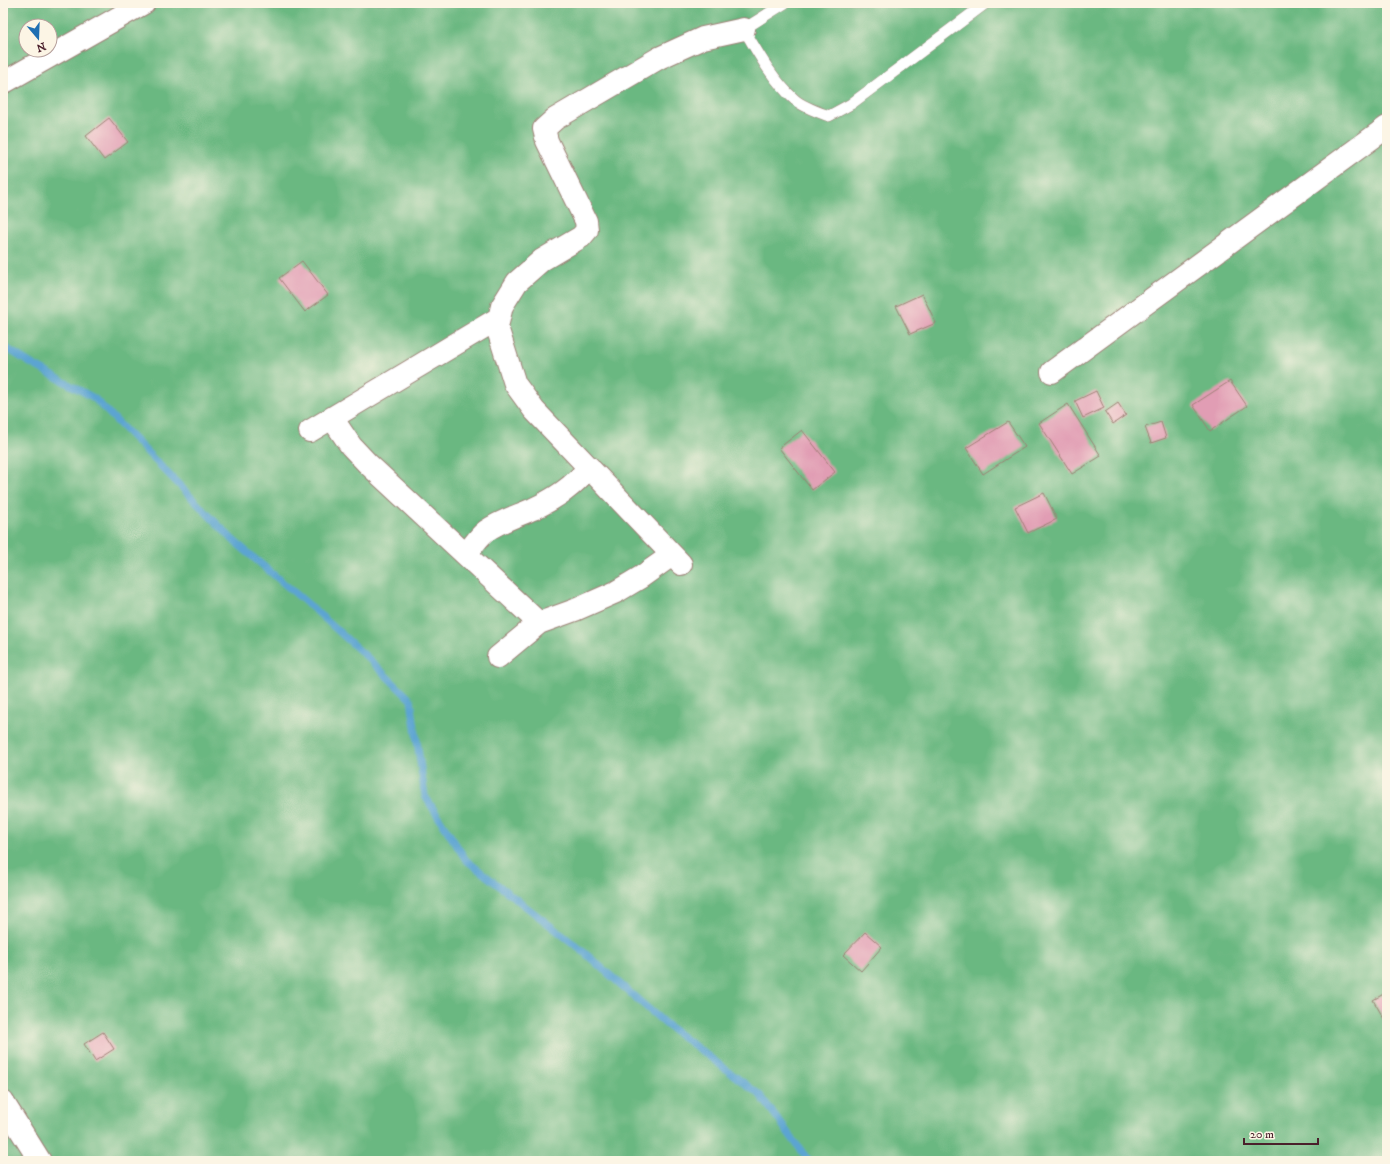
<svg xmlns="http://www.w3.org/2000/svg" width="1390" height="1164" viewBox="0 0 1390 1164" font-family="'IM FELL DW Pica',serif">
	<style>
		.forest { fill: #6bb881; stroke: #5a6c56; fill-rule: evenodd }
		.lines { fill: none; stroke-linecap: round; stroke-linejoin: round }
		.stream { stroke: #5ba4d2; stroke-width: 7 }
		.building { fill: #e19db4 }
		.lane-casing { stroke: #9c7f74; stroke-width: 12 }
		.street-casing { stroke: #9c7f74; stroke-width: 24 }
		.lane { stroke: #fff; stroke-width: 11 }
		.street { stroke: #fff; stroke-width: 22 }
	</style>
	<rect width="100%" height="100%" fill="#fcf5e5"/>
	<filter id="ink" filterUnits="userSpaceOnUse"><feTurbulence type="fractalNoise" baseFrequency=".025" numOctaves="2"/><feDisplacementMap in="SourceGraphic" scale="8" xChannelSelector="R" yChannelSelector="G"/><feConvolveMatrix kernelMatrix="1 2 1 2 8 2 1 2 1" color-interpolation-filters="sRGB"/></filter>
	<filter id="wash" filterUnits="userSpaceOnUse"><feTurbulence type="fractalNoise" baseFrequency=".012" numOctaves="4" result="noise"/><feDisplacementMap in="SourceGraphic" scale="16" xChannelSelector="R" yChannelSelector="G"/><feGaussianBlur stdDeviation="0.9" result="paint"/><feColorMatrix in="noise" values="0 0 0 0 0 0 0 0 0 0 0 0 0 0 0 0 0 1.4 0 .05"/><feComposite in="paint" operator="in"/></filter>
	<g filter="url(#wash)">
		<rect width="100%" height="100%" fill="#eddfbd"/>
		<path class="forest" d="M3 3H1387V1161H3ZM26 26H50V50H26Z"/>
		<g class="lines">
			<path class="stream" d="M3 346 30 363 94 398 233 540 315 610 369 659 411 700 425 796 466 860 579 948 668 1026 760 1095 809 1161"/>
		</g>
		<g id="blocks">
			<path class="building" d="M109 118 128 142 104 160 86 136Z
				M302 261 328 295 305 312 279 278Z
				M922 294 936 323 910 334 896 306Z
				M1230 381 1247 406 1210 431 1193 405Z
				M1096 391 1104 408 1083 418 1075 401Z
				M1118 403 1126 415 1113 424 1105 412Z
				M1068 404 1101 456 1072 474 1039 423Z
				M1008 422 1025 447 983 474 966 448Z
				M1161 422 1166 438 1151 443 1145 427Z
				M802 430 835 472 812 490 779 448Z
				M1044 493 1057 519 1028 533 1015 507Z
				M865 932 882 947 861 971 843 955Z
				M1387 992V1024L1373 1000Z
				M103 1032 114 1049 95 1061 84 1044Z"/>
		</g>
	</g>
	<g filter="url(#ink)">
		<use href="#blocks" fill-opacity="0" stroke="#9c7f74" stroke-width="1"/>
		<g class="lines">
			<g class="lane-casing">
				<path id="lane" d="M785 3 744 29C758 53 772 79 794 99 803 107 818 112 829 116L851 104 986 3"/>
			</g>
			<g class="street-casing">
				<path id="street" d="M3 83 144 3
					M1052 372 1387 127
					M332 418 351 446 367 463 539 623
					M310 431 499 318
					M466 555C472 547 478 537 486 531 500 521 517 516 533 509 556 498 573 487 589 467
					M681 564 534 410 515 384 497 327 502 306 517 282 542 260 581 237 587 230 586 221 547 141 544 129 555 119 659 58 703 38 744 29
					M498 657 539 623 575 610 616 592 641 577 672 555
					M3 1102 40 1161"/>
			</g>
			<use href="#lane" class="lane"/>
			<use href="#street" class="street"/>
		</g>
	</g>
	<rect width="1390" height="1164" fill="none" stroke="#fcf5e5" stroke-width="16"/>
	<g transform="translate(38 38) rotate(161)"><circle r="19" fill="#fcf5e5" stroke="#b59f9b"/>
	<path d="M0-3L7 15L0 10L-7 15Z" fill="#1f6fb2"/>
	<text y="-6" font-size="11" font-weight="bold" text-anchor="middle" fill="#4a1f2b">N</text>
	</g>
	<path d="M1244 1138v6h74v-6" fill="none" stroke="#4a1f2b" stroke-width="2"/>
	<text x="1250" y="1138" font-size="12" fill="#4a1f2b" stroke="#fcf5e5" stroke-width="3" paint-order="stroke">20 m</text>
</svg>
